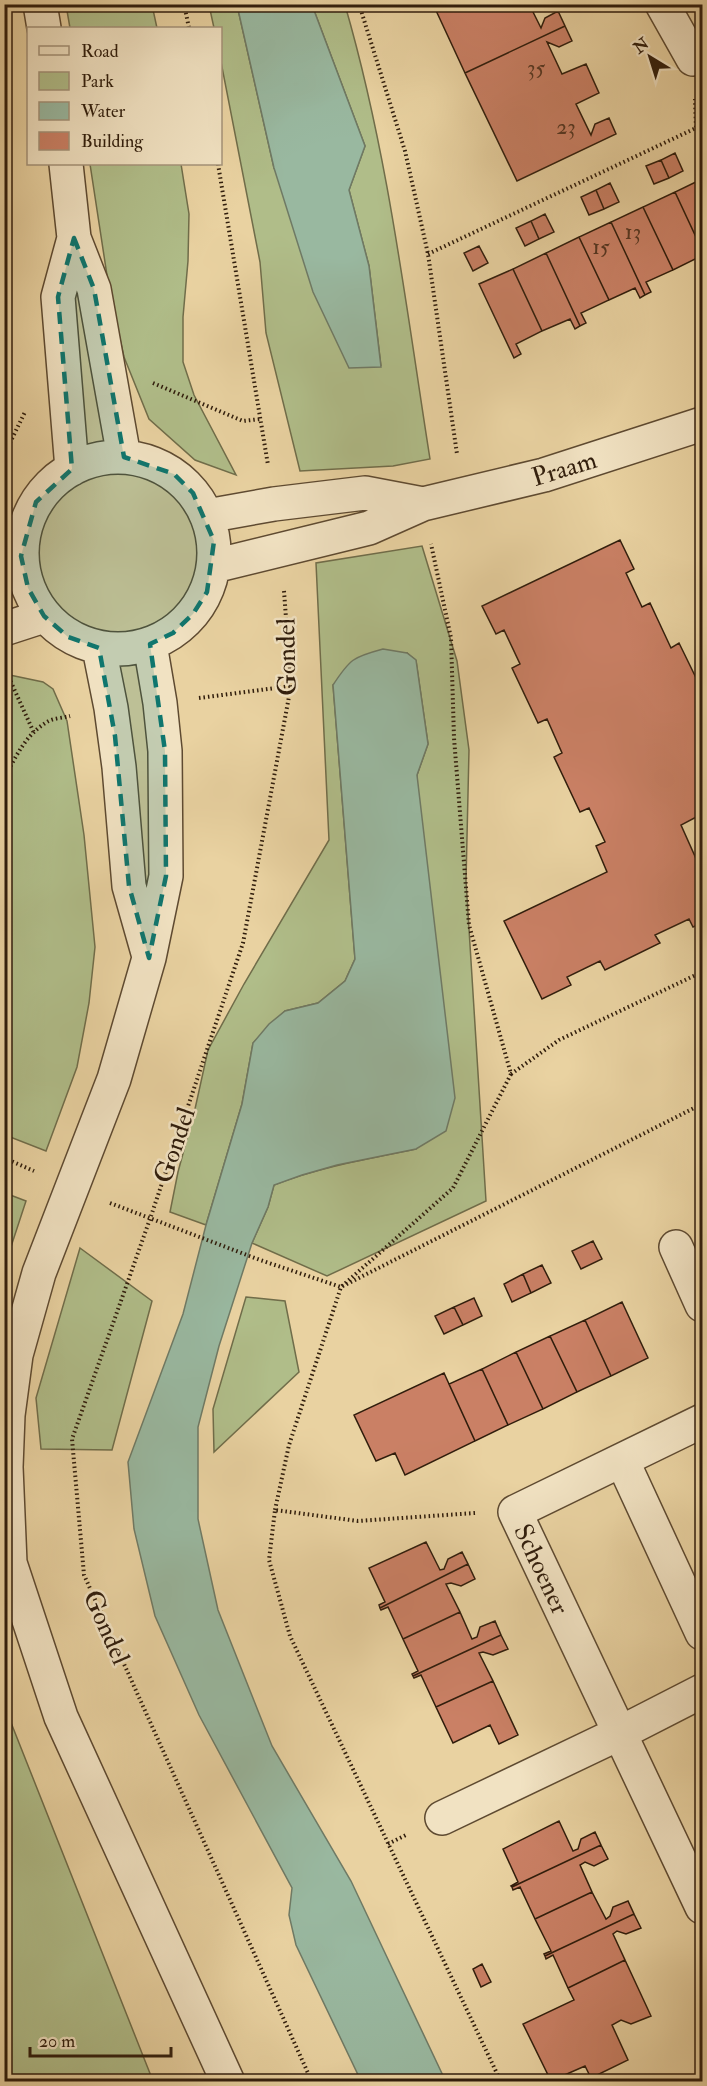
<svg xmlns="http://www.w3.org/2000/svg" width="707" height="2086" viewBox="0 0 707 2086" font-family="'IM FELL Double Pica',serif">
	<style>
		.green { fill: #b0bd89; stroke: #706d4a; stroke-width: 1.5 }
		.water { fill: #99b8a0; stroke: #6f7a65; stroke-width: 1.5 }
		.building { fill: #ca8065; stroke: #301d0c; stroke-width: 1.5 }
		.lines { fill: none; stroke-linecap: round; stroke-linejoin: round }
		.minor-casing { stroke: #5e4a31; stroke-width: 36 }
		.path { stroke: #301d0c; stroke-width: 4; stroke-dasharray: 1.5 3; stroke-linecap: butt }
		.minor { stroke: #f1e2c2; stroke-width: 33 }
		.marked { fill: #0f766e; fill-opacity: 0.2; stroke: #0f766e; stroke-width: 4.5; stroke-dasharray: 12 8; stroke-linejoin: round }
		.labels { text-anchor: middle; stroke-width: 5; stroke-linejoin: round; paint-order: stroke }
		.number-label { font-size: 22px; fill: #563622 }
		.street-label { font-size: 26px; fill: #301d0c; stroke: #f1e2c2 }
	</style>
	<rect width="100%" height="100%" fill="#e9d2a1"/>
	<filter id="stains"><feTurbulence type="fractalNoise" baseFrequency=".00333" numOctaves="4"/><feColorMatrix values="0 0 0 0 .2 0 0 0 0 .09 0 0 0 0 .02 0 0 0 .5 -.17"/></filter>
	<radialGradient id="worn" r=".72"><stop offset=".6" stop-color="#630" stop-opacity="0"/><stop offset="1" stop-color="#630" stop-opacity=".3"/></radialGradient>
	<path class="green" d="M66 5H152L157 28H70Z
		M209 5H237L274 168 381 366 369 266 349 190 365 146 312 5H345C388 153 406 307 430 459L393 466 300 471 266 333 260 262 221 62 220 28H214Z
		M90 164H181L189 214 188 261 183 317V362L194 395 236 475 195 460 149 419 124 357 110 295Z
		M422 546 457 661 469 750 466 881 486 1201 327 1276 252 1243 268 1207 274 1185C320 1167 367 1159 416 1149L417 775 428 744 416 661 407 653 333 685 355 959 345 981 318 1003 285 1011 253 1043 242 1104 206 1225 170 1212 178 1172 195 1109 208 1050 244 984 329 840 316 563Z
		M5 674 43 682 53 689 67 721 84 835 95 947 89 1003 77 1067 46 1151 5 1135Z
		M5 1193 26 1201 5 1265 4 1193Z
		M80 1248 152 1301 112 1450 41 1449 36 1398Z
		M246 1297 285 1301 299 1372 214 1452 213 1409Z
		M4 1705 153 2081H5Z"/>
	<path class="water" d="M237 5H312L365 146 349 190 369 266 381 367 349 368 313 292 274 168Z
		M383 649 407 653 416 660 428 744 417 775 455 1098 446 1131 416 1149 337 1165 302 1175 274 1185 268 1207 252 1243 219 1346 198 1427V1519L218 1610 272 1746 351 1881 446 2082 361 2081 296 1945 289 1915 292 1888 199 1715 155 1616 134 1529 128 1462 183 1314 206 1225 242 1104 253 1043 269 1024 285 1011 318 1003 345 981 355 959 333 685C350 659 353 657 383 649Z"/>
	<path class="building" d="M433 4H529L541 28 545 18 558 11 565 26 465 73Z
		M565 26 572 41 559 47 547 42 562 74 586 64 599 93 576 104 591 135 595 124 609 118 616 134 517 181 465 73Z
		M675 153 683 171 669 178 661 160Z
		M661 160 669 178 654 184 646 166Z
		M702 179V250L675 192Z
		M610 183 619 202 604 209 596 190Z
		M596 190 604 209 589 215 581 197Z
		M675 192 702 250V265L699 257 673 270 643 207Z
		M643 207 673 270 646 282 651 292 645 295 611 222Z
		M545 214 554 232 539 239 531 221Z
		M531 221 539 239 525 246 516 228Z
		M611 222 645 295 640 298 635 288 609 300 579 237Z
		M579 237 609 300 581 313 586 323 580 326 546 253Z
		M479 246 488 263 473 271 464 253Z
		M546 253 580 326 575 329 570 319 542 331 513 269Z
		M513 269 542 331 516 344 521 354 514 358 479 284Z
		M620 540 634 569 626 573 642 607 650 603 671 648 679 643 701 688 702 687V814L681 825 702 872V923L693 927 689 919 655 935 660 943 605 970 600 961 567 977 571 985 542 999 504 921 607 872 596 846 605 842 589 808 580 812 554 757 562 753 547 719 538 723 512 668 520 664 504 630 496 634 482 606Z
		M593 1241 602 1259 581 1269 572 1251Z
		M542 1265 551 1283 531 1293 523 1274Z
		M523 1274 531 1293 512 1302 504 1284Z
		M474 1298 482 1316 463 1325 454 1307Z
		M622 1302 648 1358 611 1376 585 1320Z
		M454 1307 463 1325 444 1334 435 1316Z
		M585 1320 611 1376 577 1392 550 1336Z
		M550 1336 577 1392 543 1409 516 1352Z
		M516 1352 543 1409 508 1425 482 1369Z
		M482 1369 508 1425 475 1441 449 1384Z
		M444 1373 475 1441 405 1475 395 1453 376 1461 354 1415Z
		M426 1542 440 1570 444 1569 448 1559 462 1552 468 1564 380 1608 379 1605 385 1602 369 1568Z
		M468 1564 475 1579 461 1586 451 1583 446 1584 460 1612 403 1639 388 1607 381 1610 380 1608Z
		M460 1612 472 1639 477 1637 480 1627 495 1621 501 1635 413 1676 412 1674 418 1671 403 1639Z
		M501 1635 508 1649 493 1655 483 1652 479 1653 493 1681 436 1707 421 1675 414 1678 413 1676Z
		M493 1681 518 1735 499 1744 490 1725 453 1743 436 1707Z
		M559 1821 573 1851 578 1849 581 1839 595 1832 601 1845 512 1887 511 1886 518 1882 503 1849Z
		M601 1845 608 1859 594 1866 585 1862 580 1865 592 1892 535 1919 520 1887 513 1890 512 1887Z
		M592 1892 606 1919 610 1916 613 1907 628 1901 634 1914 545 1956 544 1954 551 1951 535 1919Z
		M634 1914 641 1928 626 1934 617 1931 613 1934 625 1960 568 1988 553 1955 546 1959 545 1956Z
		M625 1960 651 2016 631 2024 621 2020 612 2025 628 2060 591 2078 585 2066 551 2081 523 2024 574 2000 568 1988Z
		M482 1964 491 1982 481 1987 473 1969Z"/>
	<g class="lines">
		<g class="minor-casing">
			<path id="minor" d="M40 4 44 28
				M662 4 693 59 702 55
				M66 164 74 238 94 289 124 457
				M22 553a96 96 0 1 1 192 0a96 96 0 1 1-192 0Z
				M72 469 58 297 74 238
				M207 516 274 504 365 493 423 504
				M214 566 369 528 423 504 544 475 702 424
				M4 629 44 616
				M150 644 160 703 165 751 166 876 149 958 114 1079 39 1273 16 1355 8 1415 6 1467 10 1563 61 1717 228 2082
				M99 648 111 708 119 767 129 886 148 953
				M676 1247 702 1305
				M702 1421 515 1512 702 1907
				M622 1460 702 1633
				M442 1818 620 1733 702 1691"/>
		</g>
		<path class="path" d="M184 4 189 28
			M359 4 405 151 428 254 457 454
			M218 164 268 465
			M428 254 696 128 695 99
			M153 383 243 421 261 419
			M4 455 25 412
			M284 591 291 686 243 943 150 1219 72 1439 84 1575 312 2082
			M5 669 34 733
			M199 698 291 686
			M4 778C16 757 25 735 47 722 53 718 63 718 70 716
			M511 1074 559 1040 702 972
			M4 1158 34 1171
			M110 1203 260 1260 341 1287 702 1104
			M275 1510 289 1445 341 1287 453 1188 511 1074 469 925 454 738 451 638 431 544
			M475 1513 358 1521 275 1510 269 1560 290 1636 501 2082
			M388 1844 406 1835"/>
		<use href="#minor" class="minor"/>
	</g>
	<path class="marked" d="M74 238 94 289 124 457 174 474 193 493 214 541 207 592 193 614 173 633 150 644 165 751 166 876 149 958 129 886 115 736 99 648 68 637 44 616 28 588 21 556 36 502 72 469 58 297Z"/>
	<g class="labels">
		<g class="number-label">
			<text x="536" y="75">35</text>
			<text x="566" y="134">23</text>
			<text x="633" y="239">13</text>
			<text x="601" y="254">15</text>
		</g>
		<g class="street-label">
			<text transform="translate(564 468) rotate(-17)" y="9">Praam</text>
			<text transform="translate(286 657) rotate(-91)" y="9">Gondel</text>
			<text transform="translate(174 1145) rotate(-71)" y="9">Gondel</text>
			<text transform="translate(542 1569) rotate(65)" y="9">Schoener</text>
			<text transform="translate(107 1627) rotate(66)" y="9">Gondel</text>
		</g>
	</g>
	<rect width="707" height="2086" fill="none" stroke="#e9d2a1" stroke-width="24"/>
	<rect x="6" y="6" width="695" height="2074" fill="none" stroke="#301d0c" stroke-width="3"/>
	<rect x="12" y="12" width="683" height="2062" fill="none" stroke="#301d0c" stroke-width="1.5"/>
	<rect x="27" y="27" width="195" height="138" fill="#f1e2c2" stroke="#a49379" stroke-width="1.5"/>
	<rect x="39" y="46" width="30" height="9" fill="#f1e2c2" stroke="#a49379" stroke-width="1.5"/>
	<text x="81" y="57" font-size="18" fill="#301d0c">Road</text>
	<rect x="39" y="72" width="30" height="18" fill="#b0bd89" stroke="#a49379" stroke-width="1.5"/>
	<text x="81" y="87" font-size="18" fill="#301d0c">Park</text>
	<rect x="39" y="102" width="30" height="18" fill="#99b8a0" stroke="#a49379" stroke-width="1.5"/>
	<text x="81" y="117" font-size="18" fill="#301d0c">Water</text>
	<rect x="39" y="132" width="30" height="18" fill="#ca8065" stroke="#a49379" stroke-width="1.5"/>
	<text x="81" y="147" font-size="18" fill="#301d0c">Building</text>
	<g transform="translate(650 57) rotate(322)" stroke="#f1e2c2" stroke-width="4.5" paint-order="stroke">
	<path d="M0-4.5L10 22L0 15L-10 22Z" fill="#301d0c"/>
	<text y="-9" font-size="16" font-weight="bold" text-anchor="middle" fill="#301d0c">N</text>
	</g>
	<path d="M30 2047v9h141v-9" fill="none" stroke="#301d0c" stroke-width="3"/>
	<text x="39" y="2047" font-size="18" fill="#301d0c" stroke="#f1e2c2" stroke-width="4.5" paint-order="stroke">20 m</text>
	<rect width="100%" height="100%" filter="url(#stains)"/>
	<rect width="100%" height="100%" fill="url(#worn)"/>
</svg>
